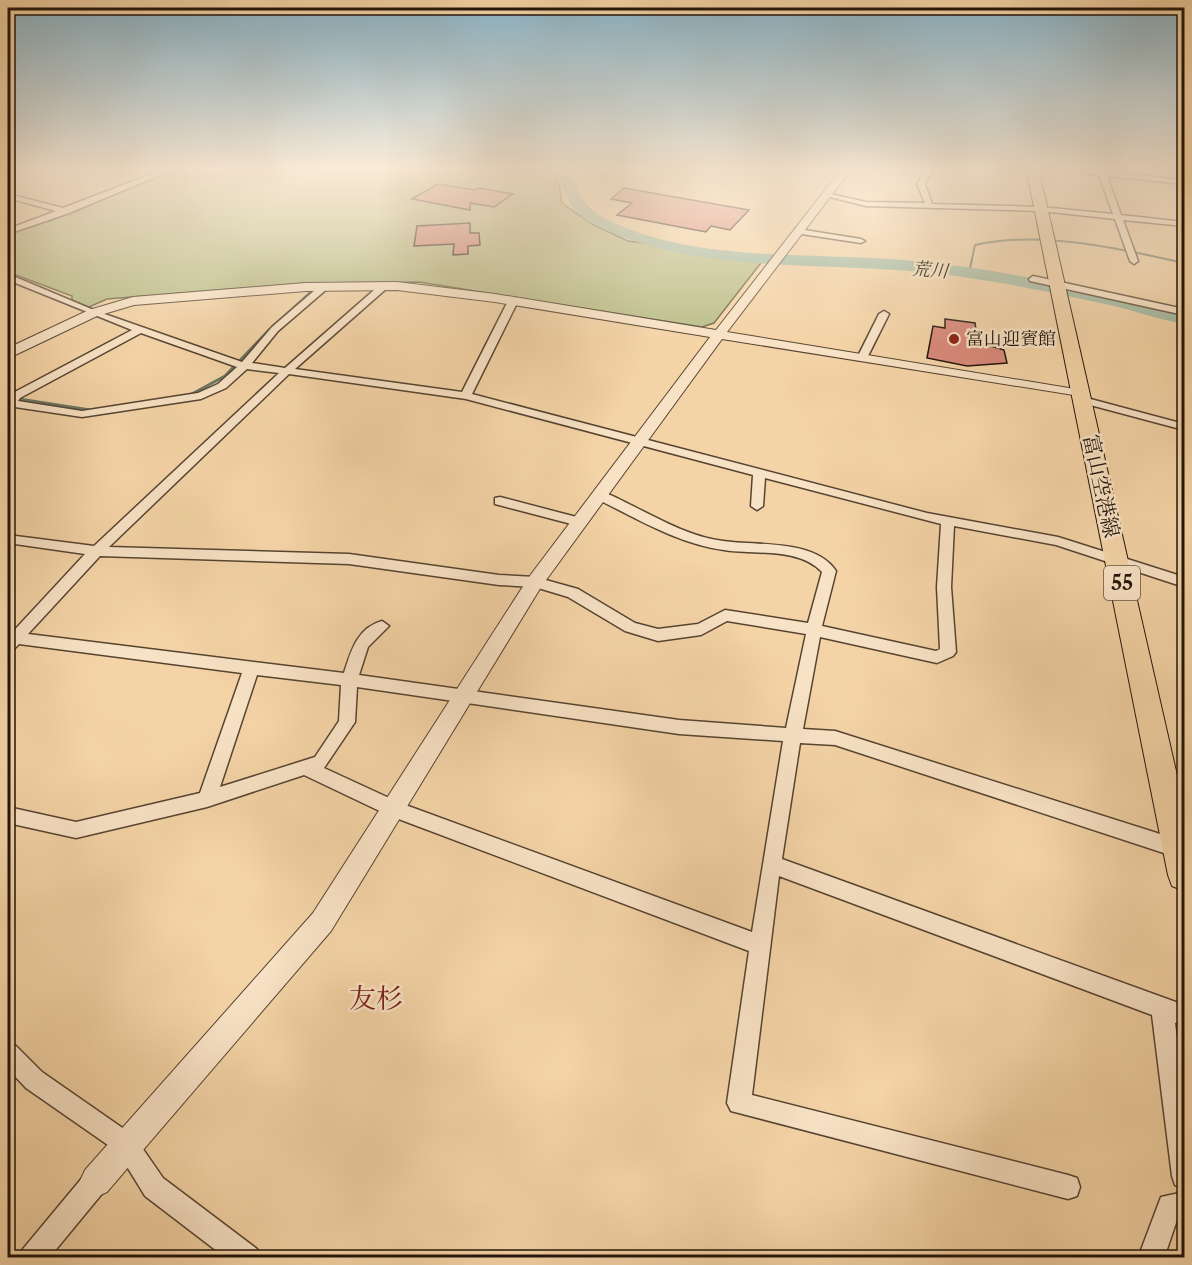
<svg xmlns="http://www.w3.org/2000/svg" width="1192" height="1265" viewBox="0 0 1192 1265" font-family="'Libre Caslon Text','Noto Serif JP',serif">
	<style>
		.green { fill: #b9bd88; stroke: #6d6849; stroke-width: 1.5 }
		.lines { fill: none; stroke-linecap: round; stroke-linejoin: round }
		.stream-far1 { stroke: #6b7765; stroke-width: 2 }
		.stream { stroke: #6b7765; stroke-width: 3 }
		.river { fill: #9db9a2; fill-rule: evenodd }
		.building { fill: #da897b; stroke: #21140a; stroke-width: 1.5 }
		.minor-casing { stroke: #564431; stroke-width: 3 }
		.tertiary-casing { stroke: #564431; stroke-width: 2 }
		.primary-casing { stroke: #21140a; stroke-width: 2 }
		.minor { fill: #f8e2c5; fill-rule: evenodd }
		.tertiary { fill: #f8e2c5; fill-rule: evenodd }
		.primary { fill: #f4d3a6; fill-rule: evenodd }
		.poi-dot { fill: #8f2418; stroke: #f8e2c5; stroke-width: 2 }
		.labels { text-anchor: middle; stroke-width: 5; stroke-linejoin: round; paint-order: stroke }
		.far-water-label { font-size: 18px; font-style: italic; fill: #4c4e3f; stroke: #f8e2c5 }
		.far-poi-label { font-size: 18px; fill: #21140a; stroke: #f8e2c5; text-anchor: start }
		.shield { fill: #f8e2c5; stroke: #625242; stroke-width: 1.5 }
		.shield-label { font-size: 20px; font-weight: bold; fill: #21140a }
		.street-label { font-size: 21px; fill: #21140a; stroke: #f8e2c5 }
		.near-neighbourhood-label { font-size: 27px; fill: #7a1f14; stroke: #f8e2c5 }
	</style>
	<rect width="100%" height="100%" fill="#f4d3a6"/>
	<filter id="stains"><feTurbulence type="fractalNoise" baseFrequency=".00333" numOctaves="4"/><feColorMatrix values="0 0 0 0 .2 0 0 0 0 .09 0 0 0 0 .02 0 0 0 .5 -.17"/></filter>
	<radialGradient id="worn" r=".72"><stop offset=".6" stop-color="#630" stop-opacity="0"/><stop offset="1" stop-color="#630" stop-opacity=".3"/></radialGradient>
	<path class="green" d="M183 167H549L559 183 562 203 592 224 628 241 764 259 714 323 702 327 419 282 306 283 107 299 89 307 72 301V296L8 272V234L55 219Z"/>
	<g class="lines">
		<path class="stream-far1" d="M969 273 975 245C1038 230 1122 249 1184 263"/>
		<path class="stream" d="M276 324 312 291
			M190 395 225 376 270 329
			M8 403 19 399 90 410"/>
		<path class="river" d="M556 167H570C577 189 582 206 604 218 691 263 808 252 903 260 999 268 1092 289 1184 314V324C1161 320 1138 312 1114 306 1057 293 998 281 940 274 827 260 701 277 595 225 570 213 564 192 556 167Z"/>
	</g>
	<path class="building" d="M438 184 475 190 479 188 513 194 494 207 470 203V210L412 199Z
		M624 188 749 210 730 230 711 226 706 232 617 215 632 203 611 199Z
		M470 223V233H479L480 245 468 246V254L453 255 454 244 414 246 417 226Z
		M945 319 975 323 978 342 1004 350 1007 363 967 366 927 358 933 326 945 328Z"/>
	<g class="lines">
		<g class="minor-casing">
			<path id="minor" d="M170 167H179L69 213 8 234V229L56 211 8 198V194L63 208Z
				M928 167H934L925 184 932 204 1041 207 1113 214 1099 175 1036 167H1059L1184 180V184L1107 176 1121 215 1184 222V226L1123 220 1138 261 1134 264 1130 261 1115 219 1041 211 866 206 822 195 826 193 866 202 925 203 917 184Z
				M798 229 861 239 865 241 861 243 795 233V229Z
				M8 274 96 311 242 362 272 327 322 284H328V288L278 331 252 363 285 368 381 284H387V288L295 369 462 392 508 301 516 299 518 301 472 394 927 513 1058 537 1184 577V587L1056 545 954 526 951 587 956 652 953 656 937 663 820 637 803 729 835 731 1179 840 1184 842V856L1179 858 835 745 800 743 782 859 1184 1005V1021L1175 1023 1184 1092V1188L1175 1185 1172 1176 1152 1015 779 876 752 1095 1068 1175 1077 1178 1080 1187 1077 1196 1068 1199 731 1111 727 1103 749 951 388 815 304 775 207 807 76 838 8 823V807L76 822 200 793 242 673 19 644 13 650 8 652V637L85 554 8 543V535L94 546 279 373 247 369 226 388 201 399 82 417 8 406 11 394 132 330 8 280ZM141 333 237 367 218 384 198 393 82 411 18 401 20 398ZM289 374 466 399 753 475 751 506 757 510 763 506 765 478 941 524 937 587 940 649 936 651 822 626 836 571C815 539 757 546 723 541 691 537 661 520 633 506 622 501 611 494 599 491L593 495 595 498C636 518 678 544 724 550 754 555 799 547 822 572L808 623 725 610 698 624 658 629 635 623 578 589 535 577 499 575 349 554 109 547ZM100 556 349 564 499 585 535 587 568 597 625 631 658 641 701 635 727 621 806 634 786 728 679 720 359 675 368 647 389 626 382 621C357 628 351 651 344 673L28 634ZM257 675 341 685 339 721 315 757 220 787ZM357 687 679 734 783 741 752 932 400 803 324 768 355 722Z
				M1033 276 1184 309V315L1030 281 1029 279Z
				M884 311 889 314 867 358 858 360 857 358 879 314Z
				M1083 397 1184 424V430L1079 402 1078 400Z
				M500 497 584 519 586 522 579 526 495 504V498Z
				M8 1043 16 1046 42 1072 134 1136 163 1178 257 1249 261 1258H226L145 1196 118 1152 26 1088 8 1069Z
				M96 1169 105 1172 108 1181 105 1190 49 1258H19L23 1249 87 1172Z
				M1184 1192V1216L1178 1217 1164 1258H1138L1161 1197Z"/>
		</g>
		<g class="tertiary-casing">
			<path id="tertiary" d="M843 167H853L727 332 1081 390 1088 394 1086 397 722 339 541 587 331 931 107 1192 96 1197 85 1192 80 1181 85 1170 313 913 529 577 710 337 495 302 397 290 306 291 134 305 97 316 13 356 8 357V348L89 310 133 297 306 283 397 282 495 294 716 330Z"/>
		</g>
		<g class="primary-casing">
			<path id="primary" d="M1026 167H1038L1184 806V891L1172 886 1168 875Z"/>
		</g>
		<use href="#minor" class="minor"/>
		<use href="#tertiary" class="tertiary"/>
		<use href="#primary" class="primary"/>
	</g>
	<linearGradient id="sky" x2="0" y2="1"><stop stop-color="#8ab6cc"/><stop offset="0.49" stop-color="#faebd7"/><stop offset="1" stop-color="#faebd7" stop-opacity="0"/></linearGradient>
	<rect width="1192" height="344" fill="url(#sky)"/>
	<circle class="poi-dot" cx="954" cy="339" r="6"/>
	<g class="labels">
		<g class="far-water-label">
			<text transform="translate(930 270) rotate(5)" y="6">荒川</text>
		</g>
		<g class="far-poi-label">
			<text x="966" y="345">富山迎賓館</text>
		</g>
		<rect class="shield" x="1104" y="566" width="36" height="34" rx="4.5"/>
		<g class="shield-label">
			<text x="1122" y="590">55</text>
		</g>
		<g class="street-label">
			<text transform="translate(1101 486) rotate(78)" y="7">富山空港線</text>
		</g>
		<g class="near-neighbourhood-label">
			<text x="376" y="1008">友杉</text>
		</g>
	</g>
	<rect width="1192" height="1265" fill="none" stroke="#f4d3a6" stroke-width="30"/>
	<rect x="9" y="9" width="1174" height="1247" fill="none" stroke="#21140a" stroke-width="3"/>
	<rect x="15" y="15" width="1162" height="1235" fill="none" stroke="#21140a" stroke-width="1.5"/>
	<rect width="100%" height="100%" filter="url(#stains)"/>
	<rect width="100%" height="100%" fill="url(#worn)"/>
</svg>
